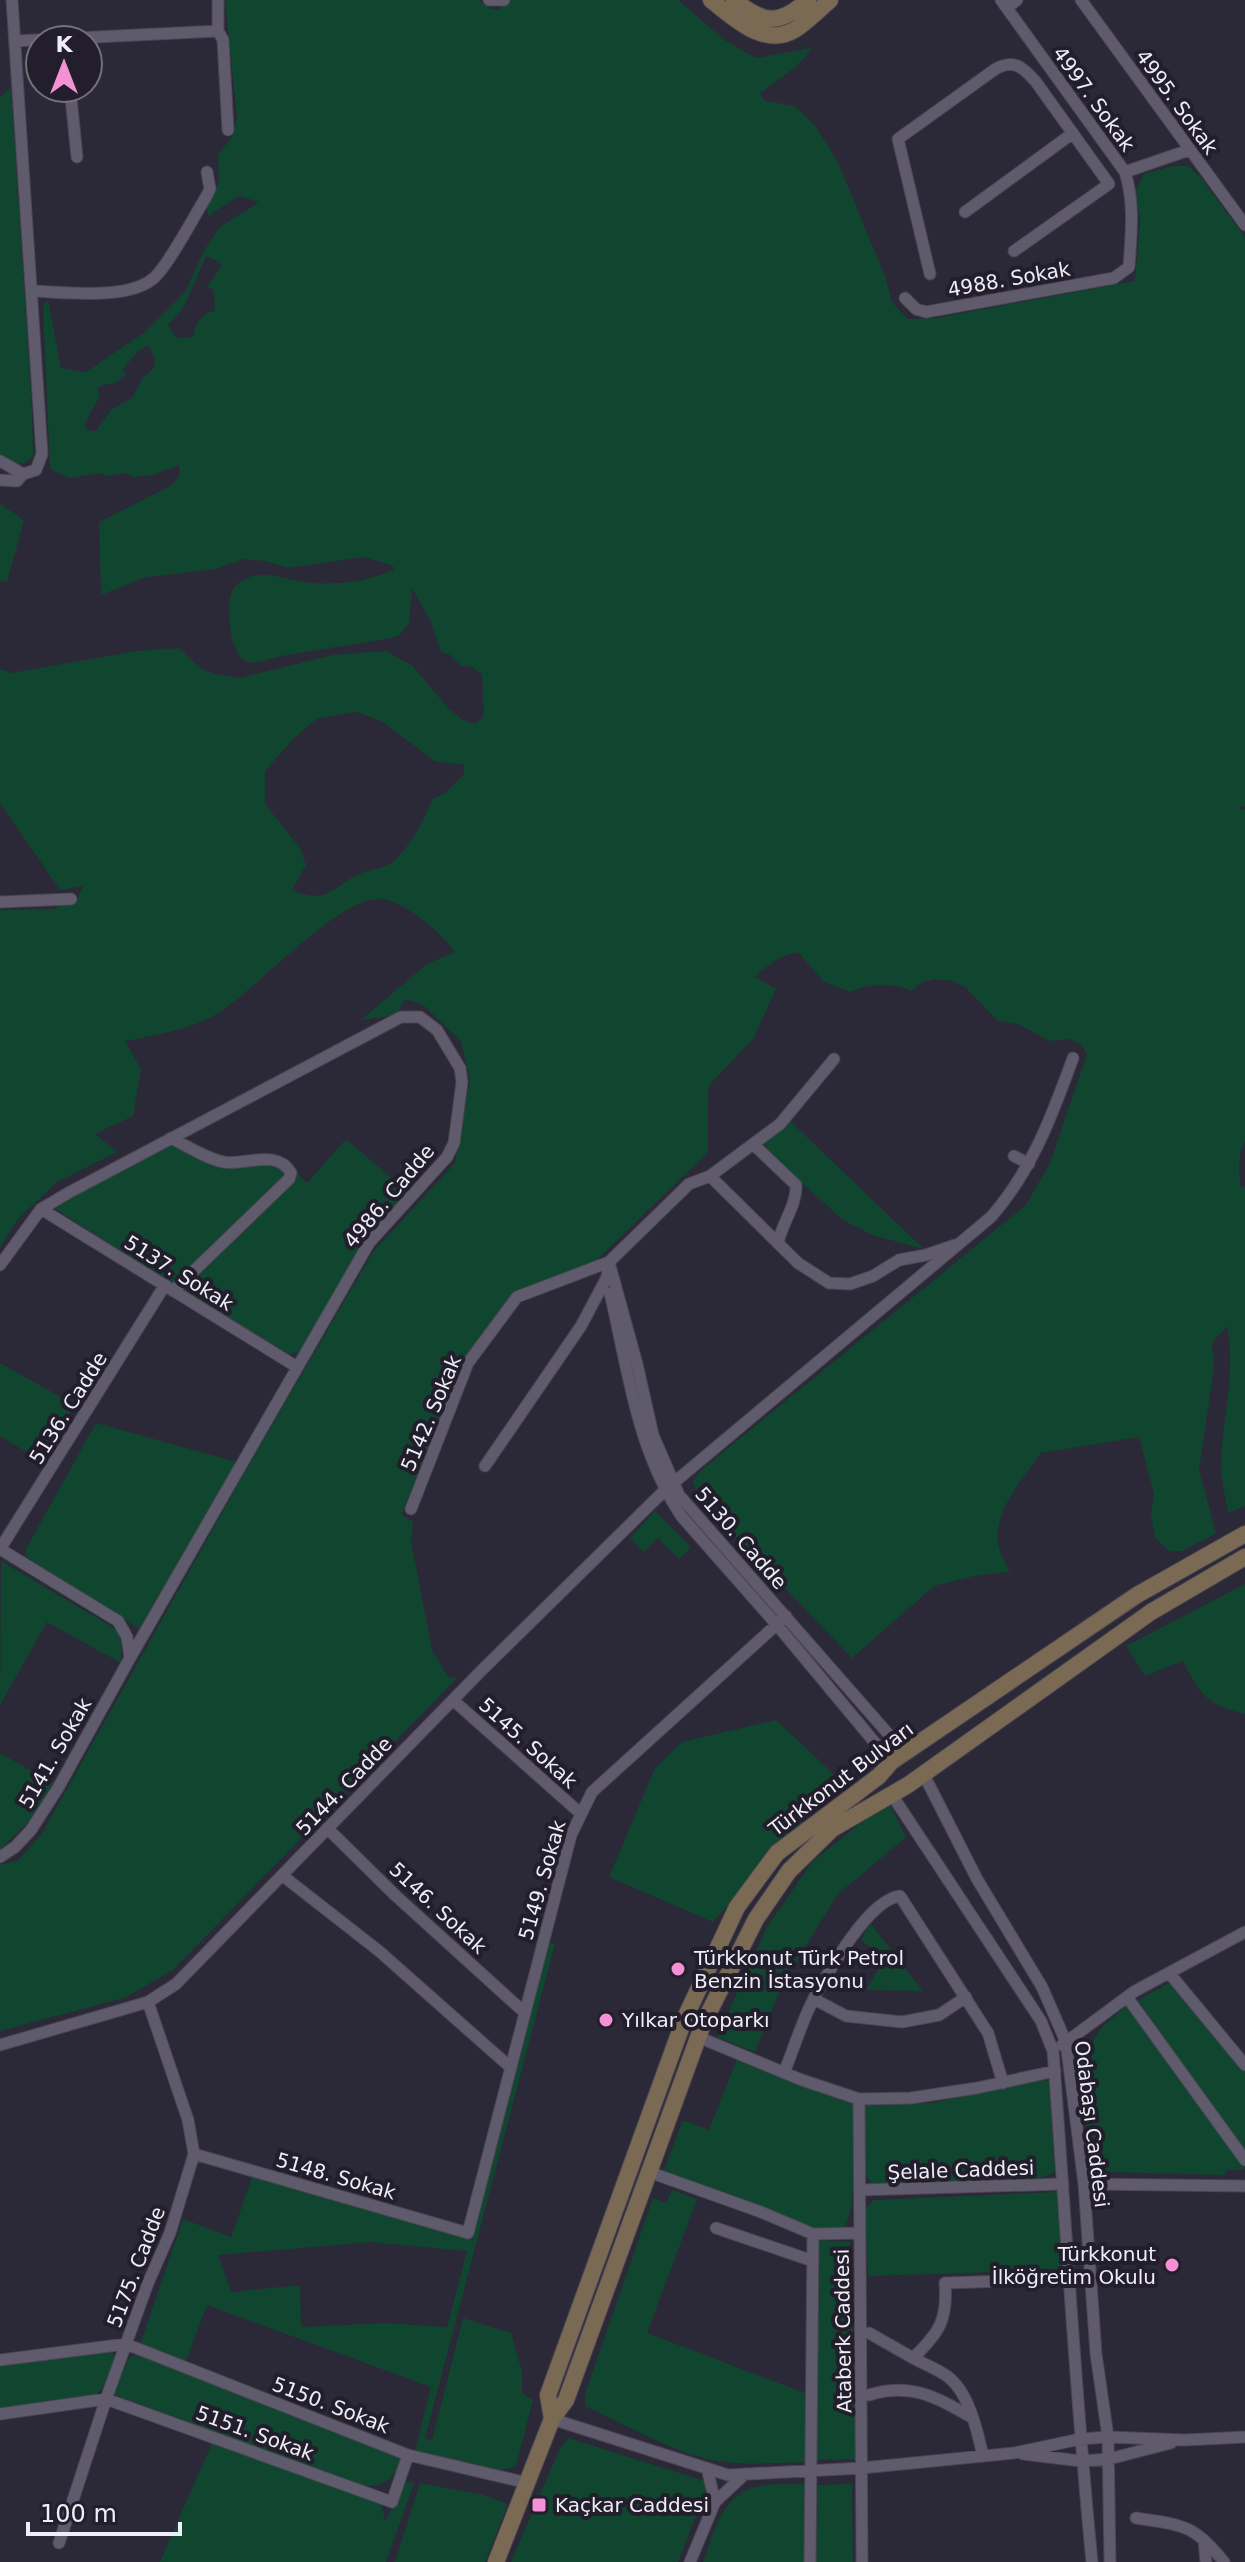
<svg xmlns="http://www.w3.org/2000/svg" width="1245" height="2562" viewBox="0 0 1245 2562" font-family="'DejaVu Sans',sans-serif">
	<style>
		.green { fill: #10462f; fill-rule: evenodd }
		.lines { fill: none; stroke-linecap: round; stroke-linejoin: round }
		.street-casing { stroke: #494552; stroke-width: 13 }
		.secondary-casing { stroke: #494552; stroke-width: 18 }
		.street { stroke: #5f5b6c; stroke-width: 11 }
		.secondary { stroke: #7b6a53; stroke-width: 16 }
		.poi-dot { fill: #f491d4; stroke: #221e2c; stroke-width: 3 }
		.labels { text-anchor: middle; stroke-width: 8; stroke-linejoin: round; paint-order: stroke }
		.street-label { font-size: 20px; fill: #efedf7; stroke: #221e2c }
		.poi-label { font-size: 20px; fill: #efedf7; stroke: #221e2c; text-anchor: start }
	</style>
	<rect width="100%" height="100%" fill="#2b2837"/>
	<path class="green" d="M225 0H479L489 8 500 10 502 4 512 0H678L726 41 756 58 812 48C798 68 779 79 760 93L765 101 795 106 815 126 837 160 885 276 892 302 908 319 937 318 1135 281 1140 223 1136 190 1144 174 1173 166H1188L1201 178 1245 237V806L1236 808 1245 810V1141C1237 1156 1239 1171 1241 1188L1245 1187V1506L1228 1513C1226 1499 1222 1484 1221 1470 1221 1422 1237 1374 1227 1326L1212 1343 1214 1367 1199 1470 1216 1533 1183 1551H1170L1155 1538 1151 1514 1154 1494 1139 1437 1041 1453C1022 1480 991 1513 999 1548 1001 1556 1006 1564 1010 1572L978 1575 934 1586 852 1658 698 1497 693 1481 701 1470 1026 1205 1050 1163 1087 1054 1081 1044 1068 1039 1050 1041 1018 1024 998 1021 965 987 952 981 934 979 923 982 911 991C894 982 868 983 851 992L824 982 798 952C780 956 768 964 755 977L776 989 753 1039 711 1083 708 1092V1152L593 1264 512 1295 464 1362 401 1515 413 1521 411 1541 432 1650 448 1677 457 1678 174 1969 127 1997 0 2031V1865L18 1860 41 1835 246 1470 373 1252 455 1163 470 1080 461 1041 423 1005 405 999 396 1015 361 1020 427 964 455 952C441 933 402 897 376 899 331 903 256 992 213 1016 193 1028 150 1037 125 1041L141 1069 133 1116 95 1134 117 1152 57 1182 18 1219 0 1247V910L55 909 61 904 76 901 83 886 60 890 0 803V669L11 673 137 651 179 648 200 668 214 674 240 678 333 655 385 651 412 665 448 708 463 720 475 724 484 716 482 674 472 667 460 665 449 654 441 652 431 622 412 588 409 623 399 636C358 645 315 649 273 658 264 660 253 666 244 660 232 651 230 629 229 615 228 599 230 587 245 579 264 569 291 581 311 583 341 585 367 581 394 570L393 566 364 557 288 568 265 561 244 559 216 569 146 577 101 595 99 522 172 485 180 475 179 465 152 475 135 477 125 473 107 476 99 473 69 478 50 469 43 306 48 299 61 368 86 372 145 332 185 292 205 249 220 227 259 202 239 196 208 216 207 208 219 182 218 155 233 135 237 117ZM206 256 219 262 221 267 207 287 214 290 215 310C201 316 195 322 193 337L177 338 168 325 184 307ZM148 345 155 359 154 368 142 378 133 397 111 410 96 431 88 430 84 426 100 395 97 389 102 385 115 383 126 374 123 369 138 351ZM357 712 381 721 435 761 464 765V774L445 793 432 799C427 816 407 851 393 862 384 868 374 869 364 872 332 885 330 906 292 890L306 865 300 848 265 804V771L294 738 318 718Z
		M11 88 32 409 33 457 23 464 12 462 0 456V97Z
		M0 504 24 520 7 582 0 580Z
		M790 1121 924 1249 872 1235 843 1220 761 1146Z
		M346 1139 408 1192 359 1249 301 1352 289 1354 184 1291 298 1174 307 1183Z
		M170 1143 282 1169 284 1177 173 1284 54 1208Z
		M0 1363 75 1405 40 1460 0 1436Z
		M96 1423 237 1462 139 1629 25 1556 26 1549Z
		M655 1511 691 1547 679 1559 658 1538 644 1552 630 1538Z
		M1 1561 117 1630 122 1644 121 1663 47 1622 0 1705Z
		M1245 1584V1714C1206 1704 1201 1696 1183 1661L1145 1676 1126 1646Z
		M776 1720 840 1780 713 1922 609 1877 655 1768 682 1742Z
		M0 1753 53 1783 30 1821 0 1849Z
		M888 1801 906 1837 837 1895 781 1987 755 2052 717 2037 767 1927 812 1862Z
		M870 1923 923 1991 866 1990 885 1958 861 1940Z
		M550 1942 555 1944 425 2438 432 2441 463 2318 511 2333 522 2371V2393L533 2400 516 2466C496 2477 436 2459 415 2451L431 2387 207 2305 185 2363 140 2345 183 2219 231 2237 253 2175 472 2235ZM371 2242 467 2251 447 2327 385 2323 301 2327 300 2285 231 2292 218 2255Z
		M1169 1983 1245 2073V2154L1138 2000Z
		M1127 2005 1245 2168 1243 2170H1227L1224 2175 1107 2172 1097 2170 1090 2164 1081 2063 1100 2029Z
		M738 2057 853 2100C853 2125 859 2217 842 2230L811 2228 663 2172 683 2120 709 2130Z
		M1042 2080 1049 2082 1055 2172 1029 2182 873 2186 866 2176 865 2103H932Z
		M672 2190 697 2199 647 2333 805 2393V2462C774 2463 743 2466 711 2460 675 2453 620 2422 585 2406V2394L653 2198 666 2203Z
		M1059 2192 1063 2270 868 2276 865 2208 874 2200Z
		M818 2240 850 2242 856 2459 816 2460Z
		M109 2350 116 2357 102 2389 95 2396 0 2409V2363Z
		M138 2354 401 2457C397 2478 385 2486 364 2486L115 2395 113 2391 129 2358Z
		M568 2438 705 2481V2492L678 2562H511L560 2448Z
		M212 2443 381 2501 385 2522 404 2481 414 2483 386 2562H160Z
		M420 2483 483 2495 508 2504 485 2562H395Z
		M805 2484 804 2562H703C713 2535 722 2495 755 2487 770 2483 789 2485 805 2484Z
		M852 2484 853 2562H816L817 2485Z"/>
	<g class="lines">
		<g class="street-casing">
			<path id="street" d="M218 0V31L223 40 228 130
				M489 0H504
				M1081 0 1245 225
				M1007 8 1017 0
				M15 41 218 31
				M70 88 77 157
				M1125 172 1189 150
				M965 212 1073 133
				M930 274 898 139 994 70C1013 58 1023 67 1036 82L1109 184 1014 251
				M32 291C64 292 130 301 155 277 171 261 193 218 206 197L210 189 207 172
				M905 298 916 309 926 312 1114 278 1129 267C1131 235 1135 204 1125 172L1001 0
				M0 461 23 474
				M0 480 17 481 23 474 36 470 42 454 12 0
				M0 902 71 899
				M171 1138C187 1146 207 1159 224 1162 244 1166 277 1148 291 1173L289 1179 173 1291
				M754 1145 796 1185C797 1205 782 1223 778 1243
				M1014 1156 1029 1164
				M710 1176 798 1263 829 1283 850 1284 873 1276 899 1260 926 1255 955 1245
				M41 1209 297 1367
				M0 1265 41 1209 68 1193 401 1017H420L437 1030 460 1068 462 1082 454 1143 447 1157 369 1243 130 1658 58 1788 31 1830 15 1847 0 1857
				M610 1293C628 1370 637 1451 682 1517L777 1625 891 1762
				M485 1466 581 1326 607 1277 609 1262 689 1184 710 1176 780 1124 834 1059
				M411 1509 468 1363 517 1297 609 1262 637 1364 653 1435 679 1495 905 1753
				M0 1549 165 1285
				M0 1549 118 1621 127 1637 130 1657
				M453 1700 580 1813
				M923 1773 977 1879 1042 1987 1066 2042 1084 2184 1096 2354 1108 2437 1110 2562
				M892 1795 1041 2021 1053 2051C1066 2222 1075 2392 1092 2562
				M327 1828 396 1896 525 2013
				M283 1876 379 1951 510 2067
				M1170 1974 1245 2065
				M1127 1997 1245 2160
				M814 1999 846 2016 902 2022 939 2015 966 1997
				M698 2037 802 2080 859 2099 911 2098 977 2088 1055 2071
				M0 2045 148 2002 176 1984 482 1670 665 1490 991 1217C1032 1170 1052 1116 1073 1058
				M1062 2045 1135 1991 1245 1932
				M784 2073C794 2048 802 2021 814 1998 829 1971 868 1900 900 1896L988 2033 1003 2083
				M859 2099 862 2562
				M194 2154 468 2233 571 1835 592 1792 786 1616
				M649 2172 761 2212 813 2234 860 2233
				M1084 2184 1245 2186
				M860 2190 1063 2184
				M716 2228 813 2261
				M869 2333 913 2358
				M0 2360 126 2344 408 2455 528 2483
				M869 2395C910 2382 936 2397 971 2417
				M0 2414 106 2399 392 2502 408 2455
				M552 2419 728 2475 862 2468 1014 2453 1080 2439 1108 2437 1185 2440 1245 2437
				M1023 2454 1081 2461 1109 2459 1171 2443
				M983 2456C977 2430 969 2392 947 2376 937 2369 924 2364 913 2358 939 2333 948 2320 945 2283L1005 2281
				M715 2502 745 2474
				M1136 2518C1182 2525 1194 2524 1224 2562
				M1204 2540 1206 2562
				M59 2543 106 2399 148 2283 170 2233 194 2154 188 2120 148 2002
				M690 2562 715 2502 707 2468
				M810 2562 813 2234"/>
		</g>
		<g class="secondary-casing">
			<path id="secondary" d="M711 0C734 18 765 49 796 29 808 21 819 10 830 0
				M734 0C764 24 779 26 808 0
				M552 2419 548 2395 684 2020 737 1907 777 1853 879 1776 891 1762 1137 1595 1245 1534
				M496 2562 552 2419 566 2400 703 2024 756 1919 789 1871 832 1829 908 1785 1151 1612 1245 1557"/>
		</g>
		<use href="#street" class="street"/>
		<use href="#secondary" class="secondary"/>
	</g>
	<g class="poi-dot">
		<circle cx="678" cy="1969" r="8"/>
		<circle cx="606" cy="2020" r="8"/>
		<circle cx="1172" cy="2265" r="8"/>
		<rect x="531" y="2497" width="16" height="16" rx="4"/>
	</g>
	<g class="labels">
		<g class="street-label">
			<text transform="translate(1094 99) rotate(54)" y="7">4997. Sokak</text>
			<text transform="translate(1177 102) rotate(54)" y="7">4995. Sokak</text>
			<text transform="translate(1009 279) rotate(-10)" y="7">4988. Sokak</text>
			<text transform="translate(389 1196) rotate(-50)" y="7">4986. Cadde</text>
			<text transform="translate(179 1273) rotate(32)" y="7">5137. Sokak</text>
			<text transform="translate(68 1408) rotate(-58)" y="7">5136. Cadde</text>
			<text transform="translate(431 1413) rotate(-67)" y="7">5142. Sokak</text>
			<text transform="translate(741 1538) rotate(49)" y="7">5130. Cadde</text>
			<text transform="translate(528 1743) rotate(42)" y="7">5145. Sokak</text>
			<text transform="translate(55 1753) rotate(-60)" y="7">5141. Sokak</text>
			<text transform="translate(841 1779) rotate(-37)" y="7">Türkkonut Bulvarı</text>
			<text transform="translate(344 1786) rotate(-46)" y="7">5144. Cadde</text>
			<text transform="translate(542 1880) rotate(-74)" y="7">5149. Sokak</text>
			<text transform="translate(438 1908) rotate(43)" y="7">5146. Sokak</text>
			<text transform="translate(1092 2124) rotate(83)" y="7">Odabaşı Caddesi</text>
			<text transform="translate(961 2170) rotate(-2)" y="7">Şelale Caddesi</text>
			<text transform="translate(336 2176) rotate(16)" y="7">5148. Sokak</text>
			<text transform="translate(136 2267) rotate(-69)" y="7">5175. Cadde</text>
			<text transform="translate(843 2331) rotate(-91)" y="7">Ataberk Caddesi</text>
			<text transform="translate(331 2405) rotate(21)" y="7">5150. Sokak</text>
			<text transform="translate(255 2433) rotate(20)" y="7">5151. Sokak</text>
		</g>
		<g class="poi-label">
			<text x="694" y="1965">Türkkonut Türk Petrol<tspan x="694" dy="23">Benzin İstasyonu</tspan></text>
			<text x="622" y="2027">Yılkar Otoparkı</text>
			<text x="1156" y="2261" text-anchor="end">Türkkonut<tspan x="1156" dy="23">İlköğretim Okulu</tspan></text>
			<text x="555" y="2512">Kaçkar Caddesi</text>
		</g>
	</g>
	<g transform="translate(64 64)"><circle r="38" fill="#221e2c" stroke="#74717d" stroke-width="2"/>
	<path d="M0-6L14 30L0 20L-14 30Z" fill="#f491d4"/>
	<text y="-12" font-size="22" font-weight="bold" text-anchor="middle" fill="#efedf7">K</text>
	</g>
	<path d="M28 2522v12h152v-12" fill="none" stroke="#efedf7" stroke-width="4"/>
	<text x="40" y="2522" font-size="24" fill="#efedf7" stroke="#221e2c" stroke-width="6" paint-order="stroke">100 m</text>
</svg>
